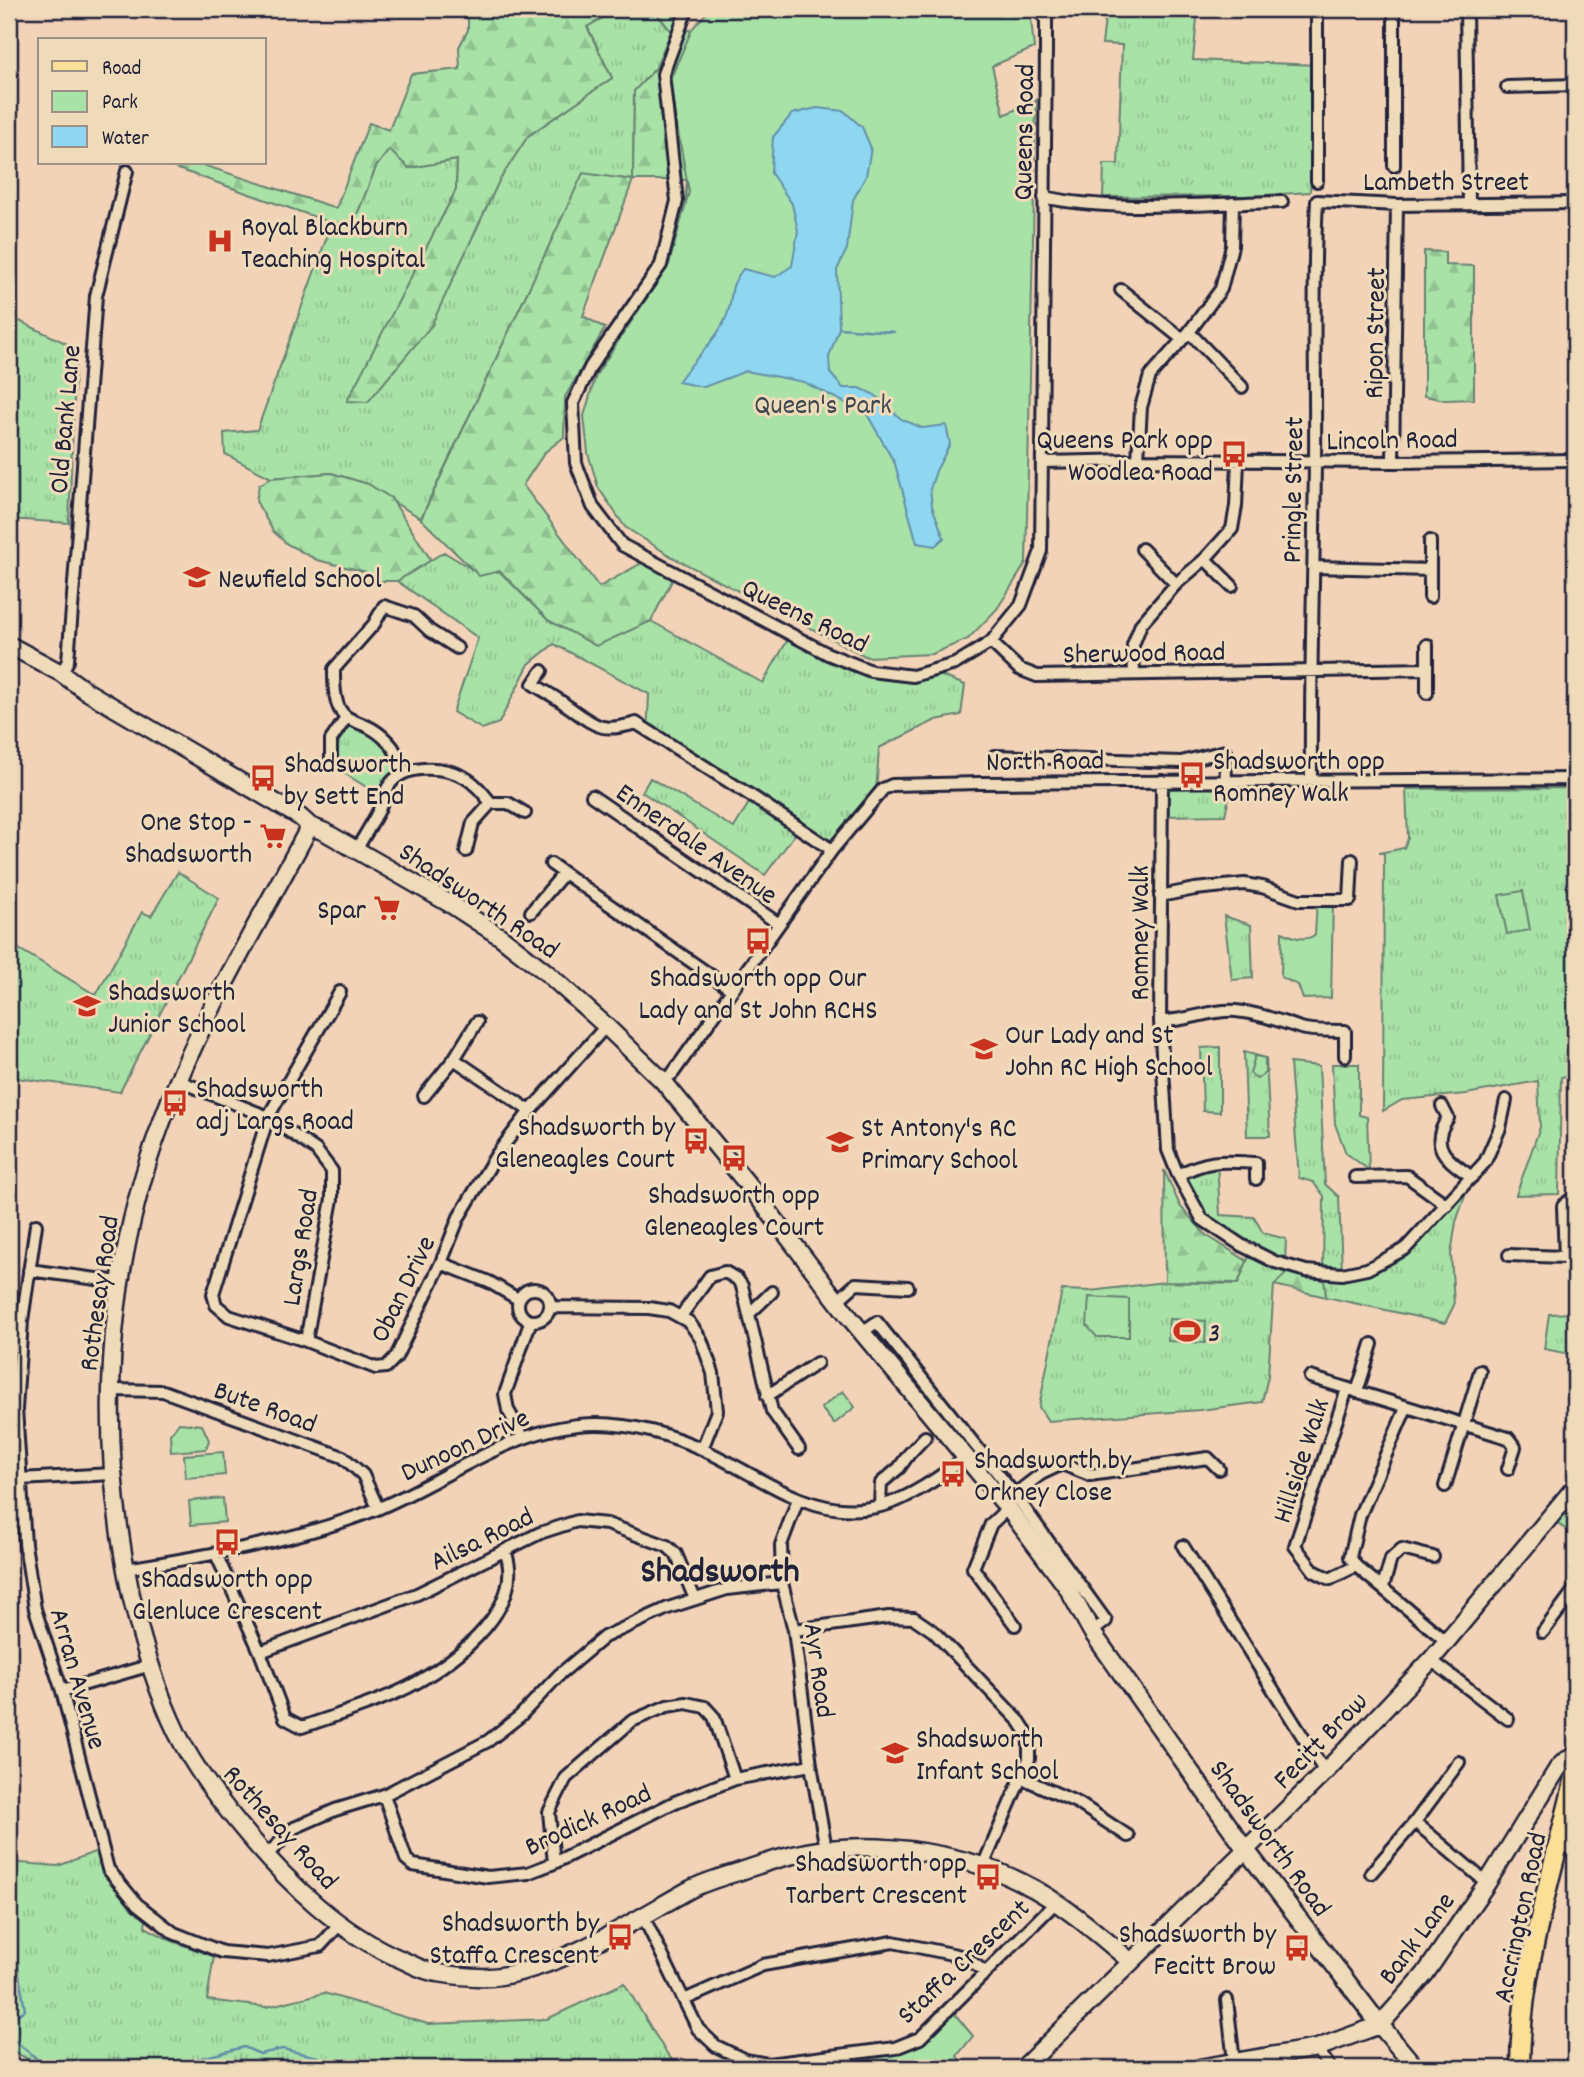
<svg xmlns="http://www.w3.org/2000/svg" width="1584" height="2077" viewBox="0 0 1584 2077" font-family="Dekko,sans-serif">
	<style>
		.grass { fill: url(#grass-tufts); stroke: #668271; stroke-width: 2 }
		.forest { fill: url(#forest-firs); stroke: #668271; stroke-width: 2 }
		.green { fill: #a9e2a7; stroke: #668271; stroke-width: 2 }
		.water { fill: #8fd7f1; stroke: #638fa8; stroke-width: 2 }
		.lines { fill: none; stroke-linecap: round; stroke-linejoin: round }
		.stream { stroke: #638fa8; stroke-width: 2.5 }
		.street-casing { stroke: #22223b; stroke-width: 16 }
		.secondary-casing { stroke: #22223b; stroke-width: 21 }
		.primary-casing { stroke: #22223b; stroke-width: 23 }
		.street { stroke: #efdbb9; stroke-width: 10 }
		.secondary { stroke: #efdbb9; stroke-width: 16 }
		.primary { stroke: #fbdf96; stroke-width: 18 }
		.labels { text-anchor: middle; stroke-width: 6; stroke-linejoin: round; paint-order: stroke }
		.street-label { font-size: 28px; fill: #22223b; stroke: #efdbb9 }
		.poi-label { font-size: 28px; fill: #22223b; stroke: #efdbb9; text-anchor: start }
		.park-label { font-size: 28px; fill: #3d4851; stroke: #efdbb9 }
		.district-label { font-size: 35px; font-weight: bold; fill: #22223b; stroke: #efdbb9 }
	</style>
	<defs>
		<pattern id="grass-tufts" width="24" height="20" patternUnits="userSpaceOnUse" patternTransform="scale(1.75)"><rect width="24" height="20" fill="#a9e2a7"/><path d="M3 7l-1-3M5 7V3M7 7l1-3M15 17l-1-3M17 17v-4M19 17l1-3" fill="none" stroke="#91c291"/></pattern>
		<pattern id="forest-firs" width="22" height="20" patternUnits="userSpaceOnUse" patternTransform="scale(1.75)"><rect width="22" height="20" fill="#a9e2a7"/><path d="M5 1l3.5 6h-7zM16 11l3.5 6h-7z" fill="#91c291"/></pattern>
	</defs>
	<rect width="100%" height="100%" fill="#f3d3b8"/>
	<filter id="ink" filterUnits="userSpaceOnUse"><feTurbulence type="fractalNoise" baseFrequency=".0143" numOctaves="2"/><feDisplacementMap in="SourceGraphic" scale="14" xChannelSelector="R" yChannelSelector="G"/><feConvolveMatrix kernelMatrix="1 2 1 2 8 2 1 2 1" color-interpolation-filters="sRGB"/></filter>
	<g filter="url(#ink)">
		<path class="grass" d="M618 9H653L671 31 656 68 634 92 633 180 583 174 421 518 357 481 331 473 271 478 225 454 224 433 257 430 332 223 354 222 376 167 390 149 409 168 457 160 456 190 348 401 528 136 612 78 587 26Z
			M1110 9H1198L1193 60 1318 65 1310 192 1251 196 1103 197 1104 164H1118L1122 45 1102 44 1105 19Z
			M9 316 76 348 69 523 9 519Z
			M444 552 475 571H499L548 620 596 645 651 621 763 683 791 634 871 671H929L965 685 961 715 936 720 879 748 876 794 832 850 798 830 765 875 642 792 650 778 734 828 750 801 647 738 649 694 554 644 529 664 499 723 482 729 453 712 478 638 397 581Z
			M346 718 376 732 404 773 384 798 331 765V740Z
			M1233 780 1225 815 1161 816 1162 781Z
			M1575 788V1075L1561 1077 1559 1194 1516 1195 1540 1127 1538 1081 1466 1094 1402 1100 1383 1111 1384 853H1379L1404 848 1408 838 1406 789Z
			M178 872 219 898 120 1092 9 1077V943L96 995 142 912 151 916Z
			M1224 916 1251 925 1253 978 1232 980Z
			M1220 1047V1112L1203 1111 1201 1048Z
			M1244 1052 1266 1058 1270 1136H1247Z
			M1290 1063 1319 1066 1325 1184 1339 1197 1342 1271 1367 1269 1405 1249 1461 1189 1467 1190 1456 1222 1451 1254 1454 1305 1445 1323 1326 1297 1323 1272 1324 1196 1313 1182 1299 1178Z
			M1332 1064H1359V1115L1367 1117 1369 1170 1346 1153 1335 1124Z
			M1217 1161 1220 1215 1254 1217 1263 1233 1286 1239 1285 1264 1292 1267 1274 1285 1268 1376 1262 1402 1200 1410 1048 1421 1039 1407 1062 1290 1090 1291 1165 1282 1238 1284 1250 1253 1202 1219 1178 1175Z
			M1575 1313V1355L1544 1349 1549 1314Z
			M1575 1487V1536L1550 1518Z
			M97 1851C109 1881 122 1898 146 1920L145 1927 172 1941 214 1956 207 2000 266 2007 324 1993 428 2024 547 2019 624 1983 664 2049 678 2068H44L9 2049V1862L58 1866Z"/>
		<path class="forest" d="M468 9H618L587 27 612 78 528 136 499 181 431 326 368 402 347 401 456 190 457 160 409 168 389 150 376 167 354 222 332 223 161 163H197L336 208 369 123 389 130 411 74 460 69 459 47 468 30Z
			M653 9H671L672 13 705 46 706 150 742 128 739 173 730 193 700 173 699 220 703 233 729 213 705 314 673 365 630 406 588 453 591 391 632 338 662 287 683 233 687 180H633L583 316 605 328 565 397 564 437 545 452 523 485 599 587 649 559 676 573 651 621 596 646 548 620 500 571 479 576 421 519 583 173 633 180 634 91 656 68 671 31Z
			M1424 251 1445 252V265L1474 266V399L1445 400 1424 396Z
			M331 473 368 484 391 498 431 560 397 581H378L366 572 317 560 287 544 273 531 256 501 259 485 271 478Z
			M1164 1170 1180 1206 1206 1235 1247 1261 1238 1283 1165 1282Z
			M1288 1272 1324 1279 1326 1297 1274 1285Z"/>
		<path class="green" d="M710 9H1022L1031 19 1034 48 992 66 1004 115 1036 100 1026 563 997 609 968 639 932 654 867 657 672 557 625 527 598 487 588 453 584 416 596 375 669 264 689 192 669 82 692 29Z
			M1523 891 1530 930 1507 934 1499 895Z
			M1317 900H1333L1331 998 1303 999 1298 985 1281 977 1282 932C1293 937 1304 942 1315 935Z
			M1255 1056 1265 1058V1073L1257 1079 1250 1073Z
			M1089 1297 1129 1299V1337H1097L1087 1326Z
			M1169 1319 1206 1321 1205 1343 1168 1341Z
			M843 1391 855 1407 834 1424 821 1408Z
			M179 1423 202 1425 209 1440 206 1449 171 1452 170 1434Z
			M223 1452 225 1475 186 1478 184 1455Z
			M223 1498 225 1522 191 1525 189 1501Z
			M954 2013 973 2036 957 2056 966 2068H856L854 2059C906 2051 918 2055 954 2013Z"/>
		<path class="water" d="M817 108 844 111 862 127 871 148 866 176 853 200 847 249 837 270 839 328 829 357 830 373 843 388H860L875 395 901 419 922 428 946 425 950 444 936 471 930 489 932 506 944 538 935 546 917 543 895 464 867 414 804 382 746 371 704 387 678 382C693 359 717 341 727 315 735 294 726 291 743 269L775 277 792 266 798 231 792 204 771 173 773 137 792 114Z"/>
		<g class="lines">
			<path class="stream" d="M839 328 894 332
				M9 1915 25 2010 9 2020
				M9 2036 37 2059 38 2068
				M57 2068H70
				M164 2068 167 2066 174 2068
				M184 2068 187 2062 244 2047 260 2054 282 2049 318 2057 326 2068"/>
			<g class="street-casing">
				<path id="street" d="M687 9 663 74 677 201 661 265 591 366 573 403 576 463 593 507 622 545 828 654 871 671 913 676 955 664 991 642 1021 605 1041 551 1046 47V19L1037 9
					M1317 9V181
					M1466 9 1469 204
					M1507 87 1575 85
					M1394 166V9
					M1044 197C1115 213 1208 203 1282 202
					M1121 290 1182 339
					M1189 332 1242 387
					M1138 460 1141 407 1150 376 1189 332 1221 289 1232 246 1233 203
					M1042 462 1138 460 1393 462 1575 460
					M1393 462 1397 205
					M1430 541V597
					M1142 549 1176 584
					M1205 559 1232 586
					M1313 567 1430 570
					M991 642 1019 669 1037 676 1427 669
					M1427 645V693
					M542 671 533 684C544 691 556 697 566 705 595 725 599 734 636 723L753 797 832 850
					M61 673 68 661 96 296 127 171
					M1134 674 1133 645 1141 624 1176 584 1205 559 1232 529 1236 506 1238 462
					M994 756 1181 762 1225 751 1226 780
					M331 765V740L346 718
					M404 773C400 764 397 751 390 744 358 707 333 739 334 669L374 624 384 606 414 616 430 631 457 648
					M1311 780C1310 674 1314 568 1315 461 1316 375 1312 288 1317 201L1397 205 1575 203
					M1162 781 1160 1021 1168 1150 1178 1175 1202 1219 1241 1245 1275 1262 1306 1271 1342 1274 1367 1269 1405 1249 1485 1162 1500 1128 1506 1100
					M592 796 779 924
					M356 850C364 837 371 825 378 812 382 804 384 794 388 787 402 763 443 766 464 777 475 783 483 793 491 803H508L525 813
					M466 851 473 823 491 803
					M551 864 732 990
					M1160 896 1195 889 1244 884 1262 887 1299 900H1350L1352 860
					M531 912 564 873
					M340 992 268 1117 213 1294 216 1305 229 1316 306 1341 376 1368 386 1367 396 1357 441 1263 459 1217 497 1154 530 1111 606 1026
					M1160 1021C1186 1022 1210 1009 1236 1011 1259 1013 1279 1021 1301 1028 1314 1032 1331 1030 1345 1031V1056
					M454 1059 530 1111
					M179 1081 268 1117 316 1150 332 1171V1199L306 1341
					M663 1081 673 1073 832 850 883 789 892 785 979 783 1575 779
					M424 1096 454 1059 477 1022
					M1442 1106 1448 1118C1427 1147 1449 1161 1472 1177
					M1178 1175C1209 1159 1222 1161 1256 1163V1179
					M1355 1177 1407 1176 1447 1205
					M36 1225 22 1321 16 1409 25 1544 35 1609 62 1691 108 1869 137 1904 174 1933 222 1952 268 1956 320 1946 340 1924
					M1509 1255 1565 1257 1563 1206 1570 1200H1575
					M441 1263 489 1282 518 1299
					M29 1270 119 1282
					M518 1305a16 16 0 1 1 32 0a16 16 0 1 1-32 0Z
					M837 1301 856 1284 908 1287
					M551 1307 649 1308 669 1311 689 1322 701 1339 713 1373 717 1411 702 1449
					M750 1313 772 1292
					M681 1316 710 1276 725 1272 737 1279 742 1286 772 1411 799 1449
					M862 1332 877 1322 1015 1495 1106 1621 1092 1632
					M1310 1377 1508 1438 1515 1447 1508 1469
					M1347 1389 1295 1546 1314 1571 1330 1579 1356 1566 1446 1641
					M111 1390 163 1391 343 1457 363 1475 378 1508
					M1357 1392 1372 1344
					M767 1396 817 1363
					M523 1437 508 1410 505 1394 530 1323
					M20 1479 112 1474
					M1445 1486 1480 1371
					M1011 1497 1041 1474 1062 1464 1090 1475 1208 1458 1219 1469
					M798 1499 781 1545 782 1583 794 1630 811 1765 826 1849
					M880 1505 881 1483 899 1468 909 1454 925 1437
					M1008 1508 991 1524 973 1568 1015 1625
					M1183 1546 1325 1772
					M216 1554 260 1652 285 1718 302 1727C334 1716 367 1706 398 1692 444 1671 529 1611 505 1551
					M1356 1566 1350 1557 1360 1515 1406 1408
					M126 1569C210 1555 297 1541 377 1509 449 1479 516 1424 597 1424 633 1424 672 1435 704 1450 766 1479 824 1530 896 1501 922 1490 945 1473 968 1456
					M1383 1587 1391 1559 1402 1549 1433 1557
					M794 1630 889 1617 914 1618 933 1631 1020 1722 1029 1736V1759L983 1866
					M1543 1632 1575 1589
					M260 1652 417 1594 540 1533 577 1521 607 1524 667 1546 676 1554 695 1599
					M1431 1660 1508 1719
					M62 1691 151 1665
					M1022 1778 1078 1803 1128 1836
					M384 1795 406 1859 413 1865 488 1877 528 1873 554 1863 675 1802 735 1779 811 1765
					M1415 1822 1487 1883
					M1560 1842 1575 1852
					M266 1856 294 1828 335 1810 384 1795 488 1741 520 1716 560 1674 604 1637 668 1608 727 1589 782 1583
					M554 1863 549 1812 566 1778 632 1721 667 1706 686 1703 705 1707 714 1717 735 1779
					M1371 1873 1415 1822 1459 1762
					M643 1916 698 2029 716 2046 745 2060 768 2064 895 2048 920 2038 1056 1902
					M684 2000 763 1965 893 1942 957 1955 968 1959 986 1973
					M1227 2000 1234 2062
					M1317 2048 1330 2068"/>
			</g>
			<g class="secondary-casing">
				<path id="secondary" d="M9 645 61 673 86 691 300 817 310 826 325 832 452 905 501 937 547 973 606 1026 663 1081 754 1192 850 1318 1008 1508 1067 1587 1092 1632 1246 1850 1380 2025 1416 2068
					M310 826C258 924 199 1020 161 1124 105 1274 97 1439 131 1595 142 1641 156 1690 177 1733 196 1771 221 1803 248 1835 290 1885 339 1932 400 1959 412 1964 425 1972 438 1973 457 1976 482 1979 501 1976 570 1964 629 1923 689 1890 704 1882 721 1877 738 1872 767 1862 797 1852 828 1849 891 1843 965 1854 1021 1882 1062 1902 1096 1932 1130 1961
					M1023 2068 1325 1772 1431 1660 1575 1487
					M1199 2068 1317 2048 1380 2025 1425 1974 1487 1883 1558 1768 1565 1761 1575 1756"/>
			</g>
			<g class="primary-casing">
				<path id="primary" d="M1520 2068C1520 1968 1553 1873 1575 1777"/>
			</g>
			<use href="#street" class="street"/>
			<use href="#secondary" class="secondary"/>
			<use href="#primary" class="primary"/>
		</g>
	</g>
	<defs>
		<g id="hospital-bare" transform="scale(2.1)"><path d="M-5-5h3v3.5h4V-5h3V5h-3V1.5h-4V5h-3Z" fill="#c8321e" stroke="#efdbb9" stroke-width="2.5" paint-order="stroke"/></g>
		<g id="bus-bare" transform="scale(2.1)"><path d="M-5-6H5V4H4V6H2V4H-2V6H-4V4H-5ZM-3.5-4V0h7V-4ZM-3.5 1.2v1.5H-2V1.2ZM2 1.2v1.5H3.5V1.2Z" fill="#c8321e" stroke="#efdbb9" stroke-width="2.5" paint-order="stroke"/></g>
		<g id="school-bare" transform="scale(2.1)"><path d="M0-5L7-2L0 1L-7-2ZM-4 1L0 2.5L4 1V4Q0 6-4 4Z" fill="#c8321e" stroke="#efdbb9" stroke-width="2.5" paint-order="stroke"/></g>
		<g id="supermarket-bare" transform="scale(2.1)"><path d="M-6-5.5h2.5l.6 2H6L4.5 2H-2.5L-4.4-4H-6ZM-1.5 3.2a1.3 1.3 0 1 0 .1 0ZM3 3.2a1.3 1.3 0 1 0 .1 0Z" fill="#c8321e" stroke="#efdbb9" stroke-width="2.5" paint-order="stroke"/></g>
		<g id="stadium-bare" transform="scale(2.1)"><path d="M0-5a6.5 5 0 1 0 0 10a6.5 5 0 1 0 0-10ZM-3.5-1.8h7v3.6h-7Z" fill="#c8321e" stroke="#efdbb9" stroke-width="2.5" paint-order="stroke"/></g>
	</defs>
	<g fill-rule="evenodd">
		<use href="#hospital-bare" x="220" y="241"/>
		<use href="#bus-bare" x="1234" y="454"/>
		<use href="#school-bare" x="197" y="577"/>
		<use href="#bus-bare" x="1192" y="775"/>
		<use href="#bus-bare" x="263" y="778"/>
		<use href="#supermarket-bare" x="273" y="836"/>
		<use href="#supermarket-bare" x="387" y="908"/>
		<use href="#bus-bare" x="758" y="941"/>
		<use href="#school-bare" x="87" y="1006"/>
		<use href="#school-bare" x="984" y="1049"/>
		<use href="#bus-bare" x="175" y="1103"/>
		<use href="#bus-bare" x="696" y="1141"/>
		<use href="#school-bare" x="840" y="1142"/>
		<use href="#bus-bare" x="734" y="1158"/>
		<use href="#stadium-bare" x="1187" y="1331"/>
		<use href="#bus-bare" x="953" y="1474"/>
		<use href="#bus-bare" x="227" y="1542"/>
		<use href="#school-bare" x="895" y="1753"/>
		<use href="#bus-bare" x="988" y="1877"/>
		<use href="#bus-bare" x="620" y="1937"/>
		<use href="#bus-bare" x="1297" y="1948"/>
	</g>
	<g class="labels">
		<g class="street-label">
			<text transform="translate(1022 132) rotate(-89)" y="10">Queens Road</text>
			<text x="1446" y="190">Lambeth Street</text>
			<text transform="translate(1373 333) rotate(-89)" y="10">Ripon Street</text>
			<text transform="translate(63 419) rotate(-85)" y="10">Old Bank Lane</text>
			<text transform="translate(1392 438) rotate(-1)" y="10">Lincoln Road</text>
			<text transform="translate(1291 490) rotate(-89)" y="10">Pringle Street</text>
			<text transform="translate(806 614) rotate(26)" y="10">Queens Road</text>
			<text transform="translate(1144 651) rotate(-1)" y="10">Sherwood Road</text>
			<text transform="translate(1045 759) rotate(-1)" y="10">North Road</text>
			<text transform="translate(698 842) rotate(35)" y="10">Ennerdale Avenue</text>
			<text transform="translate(480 899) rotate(34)" y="10">Shadsworth Road</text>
			<text transform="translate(1138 933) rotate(-90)" y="10">Romney Walk</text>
			<text transform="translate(298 1247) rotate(-81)" y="10">Largs Road</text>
			<text transform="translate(401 1288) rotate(-64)" y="10">Oban Drive</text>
			<text transform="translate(97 1293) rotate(-82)" y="10">Rothesay Road</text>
			<text transform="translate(266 1405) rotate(20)" y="10">Bute Road</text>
			<text transform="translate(464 1443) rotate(-25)" y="10">Dunoon Drive</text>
			<text transform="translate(1299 1460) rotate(-72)" y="10">Hillside Walk</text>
			<text transform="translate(481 1537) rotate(-26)" y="10">Ailsa Road</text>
			<text transform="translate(821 1670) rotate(82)" y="10">Ayr Road</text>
			<text transform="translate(80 1678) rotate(74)" y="10">Arran Avenue</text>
			<text transform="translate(1319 1739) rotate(-46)" y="10">Fecitt Brow</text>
			<text transform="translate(587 1818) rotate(-25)" y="10">Brodick Road</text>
			<text transform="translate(282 1826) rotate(48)" y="10">Rothesay Road</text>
			<text transform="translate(1272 1837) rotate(54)" y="10">Shadsworth Road</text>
			<text transform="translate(1518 1917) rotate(-78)" y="10">Accrington Road</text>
			<text transform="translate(1415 1937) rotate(-53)" y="10">Bank Lane</text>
			<text transform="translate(962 1960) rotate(-43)" y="10">Staffa Crescent</text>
		</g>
		<g class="poi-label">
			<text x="241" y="235">Royal Blackburn<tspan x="241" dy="32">Teaching Hospital</tspan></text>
			<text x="1213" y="448" text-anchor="end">Queens Park opp<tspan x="1213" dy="32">Woodlea Road</tspan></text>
			<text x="218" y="587">Newfield School</text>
			<text x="1213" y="769">Shadsworth opp<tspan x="1213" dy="32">Romney Walk</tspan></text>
			<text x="284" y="772">Shadsworth<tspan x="284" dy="32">by Sett End</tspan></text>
			<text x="252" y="830" text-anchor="end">One Stop -<tspan x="252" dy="32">Shadsworth</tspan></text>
			<text x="366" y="918" text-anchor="end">Spar</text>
			<text x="758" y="986" text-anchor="middle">Shadsworth opp Our<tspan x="758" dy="32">Lady and St John RCHS</tspan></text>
			<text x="108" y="1000">Shadsworth<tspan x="108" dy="32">Junior School</tspan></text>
			<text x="1005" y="1043">Our Lady and St<tspan x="1005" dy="32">John RC High School</tspan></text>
			<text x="196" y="1097">Shadsworth<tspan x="196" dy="32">adj Largs Road</tspan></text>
			<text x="675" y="1135" text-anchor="end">Shadsworth by<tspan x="675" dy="32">Gleneagles Court</tspan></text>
			<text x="861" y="1136">St Antony's RC<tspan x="861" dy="32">Primary School</tspan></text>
			<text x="734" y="1203" text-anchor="middle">Shadsworth opp<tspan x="734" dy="32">Gleneagles Court</tspan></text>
			<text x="1208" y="1341">3</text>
			<text x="974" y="1468">Shadsworth by<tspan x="974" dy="32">Orkney Close</tspan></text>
			<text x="227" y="1587" text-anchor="middle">Shadsworth opp<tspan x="227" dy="32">Glenluce Crescent</tspan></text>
			<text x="916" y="1747">Shadsworth<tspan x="916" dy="32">Infant School</tspan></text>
			<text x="967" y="1871" text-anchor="end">Shadsworth opp<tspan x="967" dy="32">Tarbert Crescent</tspan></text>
			<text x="599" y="1931" text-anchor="end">Shadsworth by<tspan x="599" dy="32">Staffa Crescent</tspan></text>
			<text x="1276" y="1942" text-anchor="end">Shadsworth by<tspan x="1276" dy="32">Fecitt Brow</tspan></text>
		</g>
		<g class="park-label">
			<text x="823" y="413">Queen's Park</text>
		</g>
		<g class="district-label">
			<text x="720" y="1581">Shadsworth</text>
		</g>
	</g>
	<rect width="1584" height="2077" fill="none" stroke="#efdbb9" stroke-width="35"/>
	<rect x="18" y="18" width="1549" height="2042" fill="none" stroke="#22223b" stroke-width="2.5" filter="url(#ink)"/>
	<rect x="38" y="38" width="228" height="126" fill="#efdbb9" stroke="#9d9187" stroke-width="2"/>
	<rect x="52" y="61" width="35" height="10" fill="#fbdf96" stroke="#9d9187" stroke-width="2"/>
	<text x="102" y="74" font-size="21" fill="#22223b">Road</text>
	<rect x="52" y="91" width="35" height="21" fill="#a9e2a7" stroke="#9d9187" stroke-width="2"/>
	<text x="102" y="108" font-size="21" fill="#22223b">Park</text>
	<rect x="52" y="126" width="35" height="21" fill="#8fd7f1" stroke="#9d9187" stroke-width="2"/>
	<text x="102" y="144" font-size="21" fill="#22223b">Water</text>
</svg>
